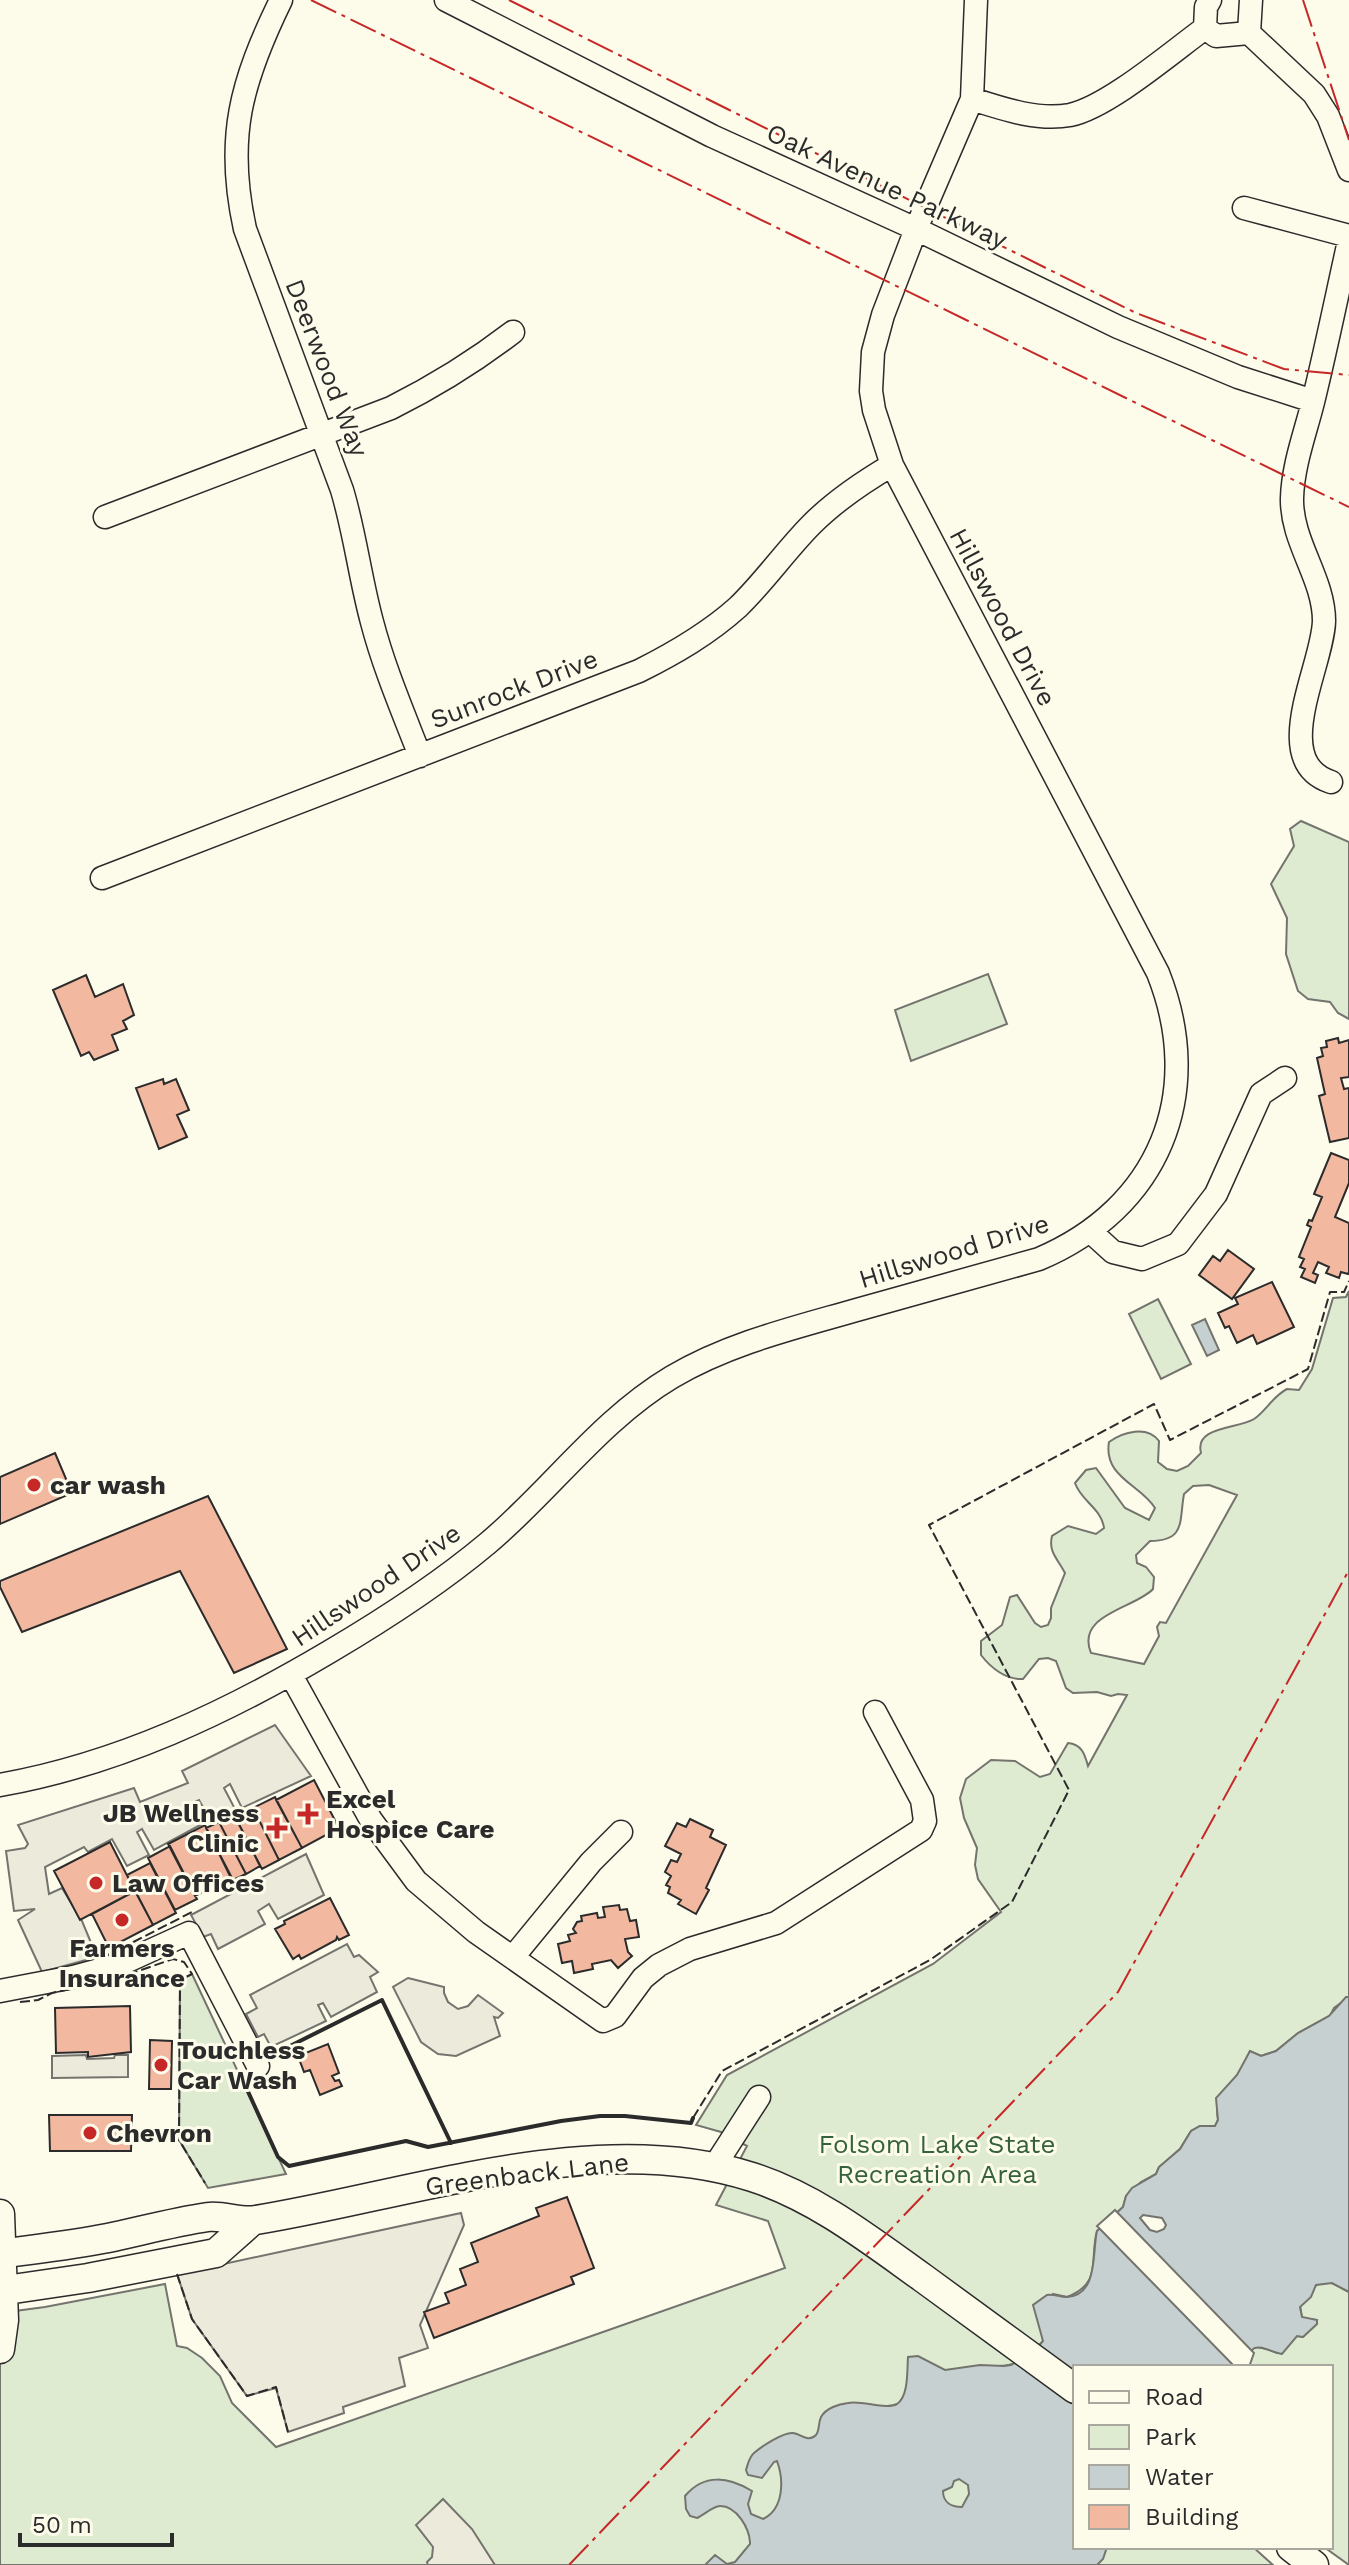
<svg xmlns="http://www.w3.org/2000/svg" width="1349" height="2565" viewBox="0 0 1349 2565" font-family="'Work Sans',sans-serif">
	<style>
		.green { fill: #deebd1; stroke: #74746e; stroke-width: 2; fill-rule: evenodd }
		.parking { fill: #eceadb; stroke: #74746e; stroke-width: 2 }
		.water { fill: #c7d0d0; stroke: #74746e; stroke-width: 2; fill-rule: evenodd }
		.pier { fill: #fdfbea; stroke: #74746e; stroke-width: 2 }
		.building { fill: #f2b8a0; stroke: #2b2b2b; stroke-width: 2 }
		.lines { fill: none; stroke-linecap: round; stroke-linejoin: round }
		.minor-casing { stroke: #2b2b2b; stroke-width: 25 }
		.major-casing { stroke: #2b2b2b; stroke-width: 31 }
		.minor { stroke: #fdfbea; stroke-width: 22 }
		.major { stroke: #fdfbea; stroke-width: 28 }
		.fence { stroke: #2b2b2b; stroke-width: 2; stroke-dasharray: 10 4; stroke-linecap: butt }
		.wall { stroke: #2b2b2b; stroke-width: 4 }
		.power { stroke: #c62828; stroke-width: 2; stroke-dasharray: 28 6 4 6; stroke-linecap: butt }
		.poi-dot { fill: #c62828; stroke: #fdfbea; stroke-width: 3 }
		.labels { text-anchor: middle; stroke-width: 6; stroke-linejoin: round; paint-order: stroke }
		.street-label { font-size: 26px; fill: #2b2b2b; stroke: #fdfbea }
		.poi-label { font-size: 26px; font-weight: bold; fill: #2b2b2b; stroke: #fdfbea; text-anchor: start }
		.park-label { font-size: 26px; fill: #34623c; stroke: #fdfbea }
	</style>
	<rect width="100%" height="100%" fill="#fdfbea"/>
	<path class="green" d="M1301 821 1349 842V1019L1338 1013 1330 1002 1308 999 1298 991 1286 954 1287 918 1271 884 1294 846 1290 829Z
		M988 974 1007 1024 911 1061 895 1010Z
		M1349 1291V1997L1334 2008 1330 2016 1298 2033 1276 2051 1261 2056 1250 2051C1246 2059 1242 2068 1237 2075 1224 2093 1214 2094 1218 2120L1215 2126H1200L1191 2131 1180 2149 1159 2167 1156 2174 1141 2182 1126 2196 1123 2207 1097 2231C1089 2260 1103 2283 1067 2297L1053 2294 1042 2332 1043 2341C1031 2355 1016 2367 997 2366L1075 2547H1253L1273 2565H0V2313L45 2307 165 2284 177 2346 187 2348 202 2358 220 2376 232 2403 276 2447 785 2268 768 2221 716 2205 747 2146 721 2132 696 2125 727 2075 933 1964 1001 1912 978 1879 975 1865 977 1848 964 1818 960 1798 966 1779 991 1760 1015 1761 1040 1777 1050 1774 1068 1743C1082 1744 1085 1755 1088 1766L1127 1695 1118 1694 1111 1696 1097 1692 1073 1693 1066 1688 1056 1661 1048 1658 1039 1659 1023 1679C1006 1680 991 1668 981 1655V1641L1002 1625 1010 1597 1017 1595 1035 1623 1041 1627 1048 1625 1051 1618V1608L1065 1573C1058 1559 1048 1552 1052 1536L1068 1526 1096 1534 1104 1528C1102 1509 1081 1501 1075 1483L1086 1470 1096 1468 1125 1508 1149 1520 1155 1508C1141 1485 1103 1477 1109 1442 1123 1432 1147 1425 1159 1441L1158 1462 1167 1469 1177 1471 1188 1466 1201 1453C1194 1426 1238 1429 1254 1419 1266 1411 1273 1396 1287 1389L1299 1390 1312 1369 1333 1298 1346 1297ZM1209 1485 1237 1495 1166 1623 1160 1622 1157 1627 1159 1636 1144 1664 1091 1653C1075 1614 1136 1608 1153 1589L1154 1577 1146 1567 1137 1563 1136 1555 1150 1541C1186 1541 1179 1521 1184 1494L1193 1486Z
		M1158 1299 1191 1364 1161 1379 1129 1314Z
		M192 1974 286 2174 208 2188 179 2140 180 1980Z
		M1322 2283H1332L1349 2292V2565L1324 2547H1331V2367H1245C1250 2343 1256 2344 1277 2353L1297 2336 1303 2337 1316 2324 1317 2320 1302 2318 1300 2306 1316 2285Z"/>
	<path class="parking" d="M275 1725 311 1776 242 1808 230 1784 224 1788 235 1809 211 1821 199 1800 193 1803 204 1823 154 1850 142 1829 137 1832 149 1855 127 1866 112 1839 88 1852 84 1847 45 1867 49 1894 62 1888 82 1921 97 1957 42 1972 18 1920 35 1909 14 1911 6 1851 25 1848 28 1844 18 1825 134 1788 140 1802 188 1783 182 1771Z
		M306 1854 324 1895 278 1919 269 1904 258 1911 265 1924 218 1949 211 1934 203 1937 191 1915Z
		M347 1944 354 1957 359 1955 378 1972 370 1977 377 1992 331 2017 323 2003 318 2005 326 2021 271 2047 264 2034 258 2037 246 2014 257 2008 250 1995Z
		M408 1978 444 1987V1993L448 2002 458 2009 468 2006 478 1995 503 2013 498 2018 494 2017 500 2036 456 2056 438 2054 421 2042 393 1987Z
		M86 2055 87 2059 114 2058 115 2055H128V2077L52 2078V2056Z
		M461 2213 464 2225 420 2325 428 2348 399 2358 405 2386 343 2407 344 2413 288 2432 276 2388 247 2396 192 2319 177 2274Z
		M443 2499 472 2529 495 2565H428L427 2562 432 2557 433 2547 416 2525Z"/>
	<path class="water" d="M1205 1319 1219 1350 1207 1356 1192 1325Z
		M1346 1997H1349V2292L1332 2283 1316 2285 1311 2297 1300 2307 1302 2317 1317 2320V2324L1303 2337 1297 2336 1282 2354C1261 2349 1251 2337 1245 2367H1075V2547H1107L1103 2559 1097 2565H705L715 2555 727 2564 735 2562 750 2544C750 2529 737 2506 720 2506 713 2506 704 2515 697 2518L690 2516 686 2509 685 2496C704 2473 729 2477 752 2491L748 2504 751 2514 763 2519C784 2509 784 2480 777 2461L774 2462 762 2478 748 2475 746 2470C748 2464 749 2457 754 2453 761 2447 783 2432 793 2433 801 2434 808 2443 816 2435 820 2430 818 2423 821 2417 826 2408 839 2404 848 2403 862 2400 886 2410 897 2404 909 2396 907 2369 908 2357L918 2356 945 2370 980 2365 1004 2366 1011 2365 1033 2353 1043 2341 1033 2305 1047 2295C1055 2294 1059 2297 1067 2297 1099 2295 1092 2251 1097 2231L1123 2207 1126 2196 1132 2188 1156 2174 1159 2167 1180 2149 1191 2131 1200 2126H1215L1218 2120 1216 2098 1237 2075 1250 2051 1261 2056 1276 2051 1298 2033 1329 2016ZM1143 2215 1162 2218 1166 2225 1164 2229 1157 2232 1150 2230 1140 2218ZM959 2479 968 2485 969 2494 962 2507C951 2507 943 2502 943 2491L952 2487 954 2481Z"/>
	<path class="pier" d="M1115 2210 1254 2353 1249 2367H1235L1097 2226Z"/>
	<path class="building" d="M86 975 95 997 123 984 134 1015 123 1021 127 1029 112 1035 118 1050 94 1060 89 1052 81 1056 53 990Z
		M1338 1038 1339 1043 1349 1040V1077L1341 1078 1344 1089 1349 1088V1138L1330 1142 1319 1096 1325 1094 1317 1058 1323 1056 1321 1048 1327 1047 1326 1041Z
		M163 1079 164 1084 176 1079 189 1110 177 1115 187 1137 159 1149 136 1088Z
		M1331 1153 1349 1160V1183L1335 1217 1349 1223V1272L1348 1274 1341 1272 1339 1278 1326 1273 1329 1267 1318 1262 1313 1273 1318 1275 1315 1283 1301 1277 1305 1269 1300 1267 1304 1259 1299 1257 1311 1227 1307 1225 1309 1220 1312 1221 1322 1197 1314 1194Z
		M1228 1250 1254 1269 1232 1299 1199 1275 1213 1256 1220 1261Z
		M1272 1282 1294 1327 1257 1344 1253 1335 1237 1343 1229 1326 1225 1328 1218 1313 1238 1304 1235 1298Z
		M55 1453 72 1493 0 1524V1477Z
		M208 1496 287 1649 234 1673 180 1571 22 1632 0 1587V1581Z
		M314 1780 339 1828 302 1848 276 1800Z
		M275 1797 302 1848 279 1860 253 1808Z
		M253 1808 279 1860 262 1869 235 1817Z
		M234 1814 260 1866 246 1874 219 1822Z
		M690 1819 713 1830 710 1837 726 1845 706 1888 709 1890 696 1914 678 1904 681 1900 668 1893 670 1887 666 1885 671 1876 665 1872 671 1860 677 1862 681 1854 665 1846 677 1823 686 1827Z
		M219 1822 246 1874 233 1880 206 1828Z
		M205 1825 231 1878 195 1896 168 1844Z
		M110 1842 135 1891 80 1920 54 1871Z
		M170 1846 197 1899 175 1910 148 1858Z
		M150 1863 176 1913 153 1925 127 1875Z
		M135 1891 153 1925 109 1948 92 1914Z
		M330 1898 349 1935 339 1940 337 1937 336 1940 301 1959 299 1955 293 1959 275 1929 285 1924 284 1921Z
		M619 1905 620 1910 627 1909 630 1921 636 1920 639 1937 625 1939 628 1952 632 1956 618 1968 611 1960 592 1964 593 1969 574 1973 572 1961 562 1963 558 1944 570 1941 568 1935 576 1933 573 1929 577 1922 582 1921 581 1916 597 1913 598 1918 605 1917 603 1907Z
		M130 2006 131 2052 88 2057V2052L56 2053 55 2008Z
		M150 2040 172 2041 171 2089H149Z
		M328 2044 339 2073 332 2076 335 2081 339 2080 342 2086 320 2095 310 2070 304 2072 298 2056Z
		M49 2115H132L131 2151H50Z
		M567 2197 594 2268 571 2277 574 2284 434 2338 424 2312 449 2303 445 2293 466 2285 460 2269 478 2262 471 2243 539 2216 536 2208Z"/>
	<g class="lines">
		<g class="minor-casing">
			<path id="minor" d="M281 0C241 82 225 138 245 229L342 490C355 533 360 578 372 622 384 668 403 712 420 756
				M446 0 712 136 916 229 1118 327 1238 377 1313 401
				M1251 0 1249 33 1314 94 1328 116 1349 170
				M1205 28 1216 36 1249 33
				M972 99C1003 109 1038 121 1070 115 1108 107 1172 52 1205 28L1206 7 1210 0
				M1244 208 1349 236
				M105 517 391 408C435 386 474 362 513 332
				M1331 782C1268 761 1323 666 1324 621 1324 578 1291 542 1292 498 1293 465 1305 434 1313 402 1326 349 1337 295 1349 241
				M102 878 639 671C675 653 708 634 738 607 765 581 786 550 812 524 836 500 863 482 892 465
				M1091 1232 1113 1252 1142 1259 1178 1244 1216 1194 1261 1094 1285 1078
				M291 1675 371 1820 416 1881 476 1932 603 2021 615 2016 643 1978 659 1965 690 1949 776 1923 921 1830 925 1821 922 1800 875 1712
				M0 1785C118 1764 226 1713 329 1652 385 1619 438 1585 488 1543 551 1490 600 1420 672 1377 728 1344 790 1329 853 1311 915 1294 977 1276 1039 1259 1159 1208 1206 1094 1158 973L892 465 874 410 871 391 873 352 883 315 916 229 972 99 976 0
				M513 1957 591 1862 621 1832
				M0 1991 73 1977 121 1964 189 1933 258 2066
				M714 2167 759 2097"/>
		</g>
		<g class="major-casing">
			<path id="major" d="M0 2214 4 2320 0 2349
				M0 2254C36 2249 72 2245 108 2238 141 2231 174 2222 208 2217 224 2215 241 2223 256 2220 410 2195 598 2127 752 2177 815 2197 870 2240 923 2278 974 2315 1024 2352 1075 2389
				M0 2291 88 2278 216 2253 252 2221
				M1291 2547 1314 2565"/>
		</g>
		<use href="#minor" class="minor"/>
		<use href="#major" class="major"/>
		<path class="fence" d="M108 1955 192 1912
			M20 2002 38 2000 52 1993 115 1979 173 1959 184 1962 192 1974 180 1980 179 2140 205 2183
			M693 2118 722 2071 930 1960 1012 1902 1069 1790 929 1525 1154 1404 1170 1440 1308 1369 1330 1292H1344L1349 1281
			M177 2274 192 2319 247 2396 276 2387 288 2432"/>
		<path class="wall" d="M272 2055 382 2000 451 2143
			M239 2072 278 2157 289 2166 406 2141 428 2147 561 2121 600 2116H625L691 2123 693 2118"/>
		<path class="power" d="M311 0 1349 507
			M509 0 1136 313 1284 369 1349 375
			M1303 0 1349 140
			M569 2565 1118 1992 1349 1570"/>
	</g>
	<g class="poi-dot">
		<circle cx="34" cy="1485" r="8"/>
		<path d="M304 1802h8v8h8v8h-8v8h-8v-8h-8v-8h8z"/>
		<path d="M273 1816h8v8h8v8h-8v8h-8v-8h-8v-8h8z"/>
		<circle cx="96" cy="1883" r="8"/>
		<circle cx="122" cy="1920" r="8"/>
		<circle cx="161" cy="2065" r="8"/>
		<circle cx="90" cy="2133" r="8"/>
	</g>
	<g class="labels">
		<g class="street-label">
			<text transform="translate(887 186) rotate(25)" y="9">Oak Avenue Parkway</text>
			<text transform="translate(327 368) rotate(69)" y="9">Deerwood Way</text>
			<text transform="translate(1003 617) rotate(62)" y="9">Hillswood Drive</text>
			<text transform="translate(514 689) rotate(-21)" y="9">Sunrock Drive</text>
			<text transform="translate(954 1251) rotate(-17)" y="9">Hillswood Drive</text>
			<text transform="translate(376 1585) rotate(-34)" y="9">Hillswood Drive</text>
			<text transform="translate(527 2174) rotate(-7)" y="9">Greenback Lane</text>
		</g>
		<g class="poi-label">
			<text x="50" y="1494">car wash</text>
			<text x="326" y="1808">Excel<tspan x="326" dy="30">Hospice Care</tspan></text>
			<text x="259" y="1822" text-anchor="end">JB Wellness<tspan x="259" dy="30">Clinic</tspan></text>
			<text x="112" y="1892">Law Offices</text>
			<text x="122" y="1957" text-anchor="middle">Farmers<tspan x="122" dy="30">Insurance</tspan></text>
			<text x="177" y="2059">Touchless<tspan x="177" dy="30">Car Wash</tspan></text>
			<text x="106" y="2142">Chevron</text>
		</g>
		<g class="park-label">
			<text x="937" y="2153">Folsom Lake State<tspan x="937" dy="30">Recreation Area</tspan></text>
		</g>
	</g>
	<rect x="1073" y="2365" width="260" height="184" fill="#fdfbea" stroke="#a9a89e" stroke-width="2"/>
	<rect x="1089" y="2391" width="40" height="12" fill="#fdfbea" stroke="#a9a89e" stroke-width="2"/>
	<text x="1145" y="2405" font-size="24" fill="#2b2b2b">Road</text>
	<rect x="1089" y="2425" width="40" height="24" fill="#deebd1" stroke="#a9a89e" stroke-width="2"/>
	<text x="1145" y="2445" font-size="24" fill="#2b2b2b">Park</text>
	<rect x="1089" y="2465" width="40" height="24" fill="#c7d0d0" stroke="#a9a89e" stroke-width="2"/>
	<text x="1145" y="2485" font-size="24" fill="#2b2b2b">Water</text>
	<rect x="1089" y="2505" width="40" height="24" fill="#f2b8a0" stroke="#a9a89e" stroke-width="2"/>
	<text x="1145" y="2525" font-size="24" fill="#2b2b2b">Building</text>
	<path d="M20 2533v12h152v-12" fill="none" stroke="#2b2b2b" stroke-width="4"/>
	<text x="32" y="2533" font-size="24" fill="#2b2b2b" stroke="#fdfbea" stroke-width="6" paint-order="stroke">50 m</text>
</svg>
